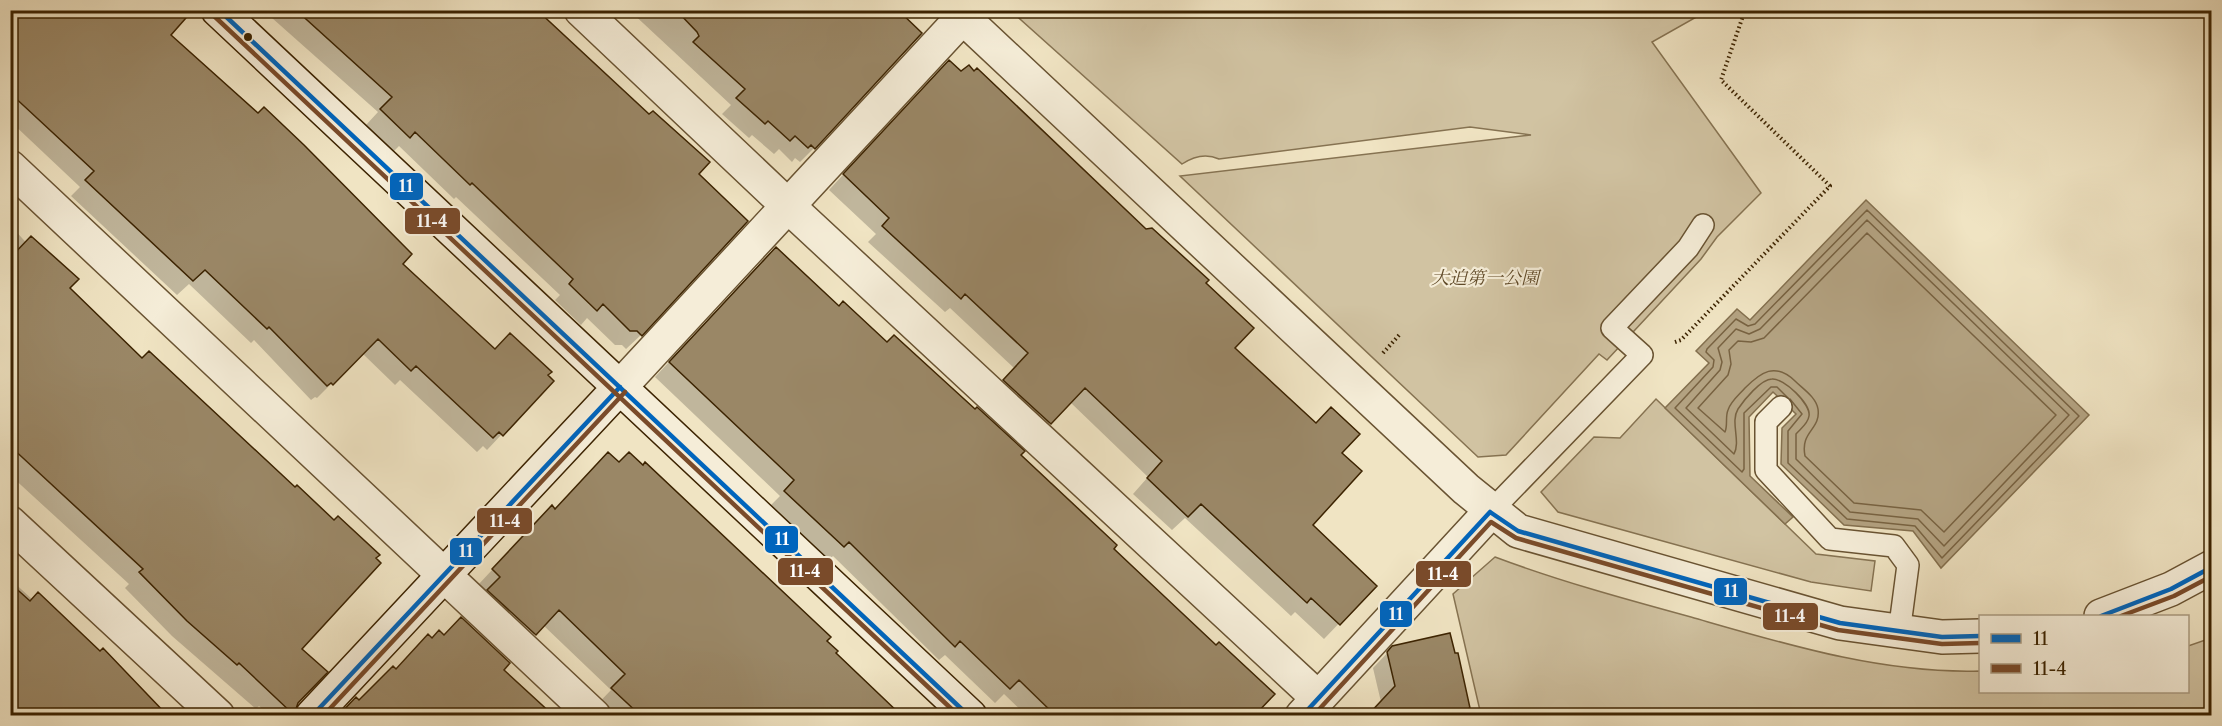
<svg xmlns="http://www.w3.org/2000/svg" width="2222" height="726" viewBox="0 0 2222 726" font-family="'Libre Caslon Text','Noto Serif JP',serif">
	<style>
		.green { fill: #d1c3a2; stroke: #867352; stroke-width: 1.5 }
		.water { fill: #b3a281; stroke: #836f4e; stroke-width: 1.5 }
		.shadow { fill: #0003 }
		.lines { fill: none; stroke-linecap: round; stroke-linejoin: round }
		.shore { stroke: #786241; stroke-width: 1.5 }
		.building { fill: #9a8766; stroke: #3c2301; stroke-width: 1.5 }
		.lane-casing { stroke: #695332; stroke-width: 24 }
		.street-casing { stroke: #695332; stroke-width: 36 }
		.secondary-casing { stroke: #3c2301; stroke-width: 36 }
		.path { stroke: #3c2301; stroke-width: 4; stroke-dasharray: 1.5 3; stroke-linecap: butt }
		.lane { stroke: #f5edd8; stroke-width: 21 }
		.street { stroke: #f5edd8; stroke-width: 33 }
		.secondary { stroke: #f5edd8; stroke-width: 33 }
		.bus-1-casing { stroke: #f5edd8; stroke-width: 9 }
		.bus-2-casing { stroke: #f5edd8; stroke-width: 9 }
		.bus-1 { stroke: #0065bd; stroke-width: 4.5 }
		.bus-2 { stroke: #7a4b2a; stroke-width: 4.5 }
		.bus-dot { fill: #3c2301; stroke: #f5edd8; stroke-width: 2 }
		.labels { text-anchor: middle; stroke-width: 4.5; stroke-linejoin: round; paint-order: stroke }
		.park-label { font-size: 18px; font-style: italic; fill: #614b29; stroke: #f5edd8 }
		.line-badge { stroke: #f5edd8; stroke-width: 2 }
		.badge-label { font-size: 16px; text-anchor: middle; font-weight: bold; fill: #fff }
	</style>
	<rect width="100%" height="100%" fill="#f0e4c3"/>
	<filter id="stains"><feTurbulence type="fractalNoise" baseFrequency=".00333" numOctaves="4"/><feColorMatrix values="0 0 0 0 .2 0 0 0 0 .09 0 0 0 0 .02 0 0 0 .5 -.17"/></filter>
	<radialGradient id="worn" r=".72"><stop offset=".6" stop-color="#630" stop-opacity="0"/><stop offset="1" stop-color="#630" stop-opacity=".3"/></radialGradient>
	<path class="green" d="M1011 11H1707L1652 42 1761 193 1717 237 1701 259 1607 360 1599 354 1506 455 1478 457 1180 176 1531 135 1470 127 1219 159C1206 153 1194 156 1182 164Z
		M1656 399 1816 554 1875 561 1871 591 1811 582 1558 512 1541 492 1594 437 1620 438Z
		M1495 557C1559 581 1625 599 1691 617 1785 644 1882 674 1980 671V692H2188V646L2211 638V715H1481L1453 594Z"/>
	<path class="water" d="M1866 200 2089 415 1941 568 1913 531 1844 525 1781 464 1782 428 1796 414 1773 392 1749 417 1750 476 1793 517 1785 524 1665 408 1709 363 1696 351 1737 309 1750 320Z"/>
	<path class="shadow" d="M10 10 169 35 401 264 495 351 546 375 552 381 487 450 483 446 477 452 400 380 395 385 362 353 317 398 315 397 311 400 254 340 251 343 189 284 177 295 71 196 80 187 10 121Z
		M263 10H538L649 116 696 174 641 335 626 349 622 345H615L587 318 581 325 555 300 560 295 456 197 454 199 399 146 394 151 366 125 378 112Z
		M629 10H900L903 14 814 148 800 162 795 158 792 162 779 149 774 154 752 135 749 138 722 114 731 105Z
		M934 76 1145 231 1204 283 1233 348 1340 454 1311 525 1375 586 1324 639 1295 612 1291 616 1185 518 1172 530 1133 494 1148 477 1070 402 1035 438 989 395 1014 368 950 308 945 312 868 242 876 234 829 190Z
		M10 225 68 288 300 649 326 672 287 716H270L259 706 256 709 172 636 125 588 129 584 10 475Z
		M761 263 839 308 887 344 1019 455 1216 647 1273 694 1256 716H1027L1004 694 995 703 945 655 939 660 833 556 829 560 770 506 780 496 655 377Z
		M555 510 825 641 834 653 900 716H590L588 714 611 690 543 625 520 649 478 585 537 522Z
		M10 579 33 600 10 716Z
		M1393 647 1468 716 1381 702 1373 668Z"/>
	<g class="lines">
		<path class="shore" d="M1867 220 2069 415 1944 546 1918 519 1850 512 1796 459V434C1800 429 1808 424 1809 416 1811 404 1784 378 1772 379 1761 379 1744 400 1738 409 1730 422 1741 441 1734 454L1686 408 1720 370 1722 362 1718 348 1736 329 1749 334 1760 329Z
			M1867 233 2056 415 1944 532 1921 510 1854 503 1805 456C1800 431 1821 430 1818 409 1816 397 1803 389 1795 381 1775 362 1761 372 1745 388 1739 395 1731 401 1728 410 1725 417 1728 425 1725 432L1698 408 1728 375 1731 364 1729 350 1738 341 1751 342 1764 338Z
			M1788 398 1777 387H1771L1744 413V469L1742 472 1675 408 1713 367 1714 360 1706 352 1707 349 1736 319 1748 326 1755 324 1867 210 2079 416 1942 558 1915 526 1847 519 1788 463V431L1802 414 1790 399"/>
	</g>
	<path class="building" d="M10 10H193L171 35 258 113 264 107 304 145 412 254 403 264 495 349 510 333 552 372 548 375 554 381 503 436 499 432 493 438 416 366 411 371 378 339 333 385 331 383 327 386 269 327 267 329 205 270 193 281 85 180 94 171 10 93Z
		M296 10H537L649 114 653 111 710 162 699 174 748 221 642 336 637 331H630L603 304 597 311 569 284 573 279 472 183 470 185 415 132 410 138 380 109 392 97Z
		M676 10H898L922 33 815 149 811 145 808 148 795 136 790 141 768 121 765 124 736 98 745 89 693 42 699 36 697 32Z
		M949 60 961 71 969 65 974 71 977 68 1146 229 1152 228 1209 280 1206 283 1254 328 1235 348 1316 423 1331 407 1360 434 1342 453 1362 471 1313 525 1377 586 1340 625 1311 598 1307 603 1201 504 1188 517 1147 478 1162 461 1085 388 1051 424 1003 380 1028 353 965 294 961 299 882 226 889 218 843 174Z
		M31 236 79 279 70 288 142 358 149 351 295 487 297 485 334 520 338 516 380 555 376 558 381 563 302 649 328 672 298 703 294 715 239 663 237 665 187 621 139 572 143 569 10 446V258Z
		M776 247 839 306 843 301 887 342 894 335 975 409 977 407 1025 451 1021 455 1117 545 1114 549 1216 645 1219 642 1275 694 1254 716H1056L1019 680 1010 689 960 641 955 647 849 542 844 547 784 491 794 480 669 362Z
		M608 452 619 462 629 452 643 465 645 462 831 637 827 641 838 651 836 653 902 716H641L611 688 625 674 559 610 536 635 487 590 500 577 492 569 552 505 555 509Z
		M10 583 30 601 38 592 100 651 103 648 168 716H10Z
		M461 617 510 663 504 670 554 716H338L356 697 359 700 393 666 396 669 428 634 432 638 439 630 444 635Z
		M1450 633 1455 653H1458L1470 708 1467 709 1469 716H1367L1395 686 1387 652 1392 646Z"/>
	<g class="lines">
		<g class="lane-casing">
			<path id="lane" d="M1781 407 1766 422V470L1830 539 1894 546 1908 565 1899 633
				M1490 512 1642 355 1612 328 1688 248 1703 225"/>
		</g>
		<g class="street-casing">
			<path id="street" d="M581 10 788 206 1318 698
				M955 10 1466 489 1518 531 1840 623 1942 637 1980 636
				M10 167 594 716
				M620 387 962 18
				M10 523 218 716
				M2101 616 2171 589 2212 567
				M1302 716 1490 512"/>
		</g>
		<g class="secondary-casing">
			<path id="secondary" d="M218 10 970 716
				M312 716 620 387"/>
		</g>
		<path class="path" d="M1675 342 1681 340 1830 186 1721 80 1745 10
			M1383 353 1401 333"/>
		<use href="#lane" class="lane"/>
		<use href="#street" class="street"/>
		<use href="#secondary" class="secondary"/>
		<g class="bus-1-casing">
			<path id="bus-1" d="M219 10 969 716
				M1490 512 1518 531 1840 623 1942 637 1980 636
				M2101 616 2171 589 2212 567
				M312 716 620 387
				M1302 716 1490 512"/>
		</g>
		<g class="bus-2-casing">
			<path id="bus-2" d="M213 15 959 716
				M2121 616 2174 596 2212 576
				M323 716 625 392
				M1313 716 1491 522 1516 538 1838 630 1942 644 1980 643"/>
		</g>
		<use href="#bus-1" class="bus-1"/>
		<use href="#bus-2" class="bus-2"/>
	</g>
	<circle class="bus-dot" cx="248" cy="37" r="5"/>
	<g class="labels">
		<g class="park-label">
			<text x="1485" y="284">大迫第一公園</text>
		</g>
	</g>
	<g class="line-badge">
		<rect x="389" y="172" width="35" height="29" rx="6" fill="#0065bd"/>
		<rect x="404" y="207" width="57" height="28" rx="6" fill="#7a4b2a"/>
		<rect x="476" y="507" width="57" height="28" rx="6" fill="#7a4b2a"/>
		<rect x="764" y="525" width="35" height="29" rx="6" fill="#0065bd"/>
		<rect x="449" y="537" width="34" height="29" rx="6" fill="#0065bd"/>
		<rect x="777" y="557" width="57" height="29" rx="6" fill="#7a4b2a"/>
		<rect x="1415" y="560" width="57" height="28" rx="6" fill="#7a4b2a"/>
		<rect x="1713" y="577" width="35" height="29" rx="6" fill="#0065bd"/>
		<rect x="1379" y="600" width="34" height="28" rx="6" fill="#0065bd"/>
		<rect x="1762" y="602" width="57" height="29" rx="6" fill="#7a4b2a"/>
	</g>
	<g class="badge-label">
		<text x="406" y="192">11</text>
		<text x="432" y="227">11-4</text>
		<text x="505" y="527">11-4</text>
		<text x="782" y="545">11</text>
		<text x="466" y="557">11</text>
		<text x="805" y="577">11-4</text>
		<text x="1443" y="580">11-4</text>
		<text x="1731" y="597">11</text>
		<text x="1396" y="620">11</text>
		<text x="1790" y="622">11-4</text>
	</g>
	<rect width="2222" height="726" fill="none" stroke="#f0e4c3" stroke-width="36"/>
	<rect x="12" y="12" width="2198" height="702" fill="none" stroke="#3c2301" stroke-width="3"/>
	<rect x="18" y="18" width="2186" height="690" fill="none" stroke="#3c2301" stroke-width="1.5"/>
	<rect x="1979" y="615" width="210" height="78" fill="#f5edd8" stroke="#ab9c82" stroke-width="1.5"/>
	<rect x="1991" y="634" width="30" height="9" fill="#0065bd" stroke="#ab9c82" stroke-width="1.5"/>
	<text x="2033" y="645" font-size="18" fill="#3c2301">11</text>
	<rect x="1991" y="664" width="30" height="9" fill="#7a4b2a" stroke="#ab9c82" stroke-width="1.5"/>
	<text x="2033" y="675" font-size="18" fill="#3c2301">11-4</text>
	<rect width="100%" height="100%" filter="url(#stains)"/>
	<rect width="100%" height="100%" fill="url(#worn)"/>
</svg>
